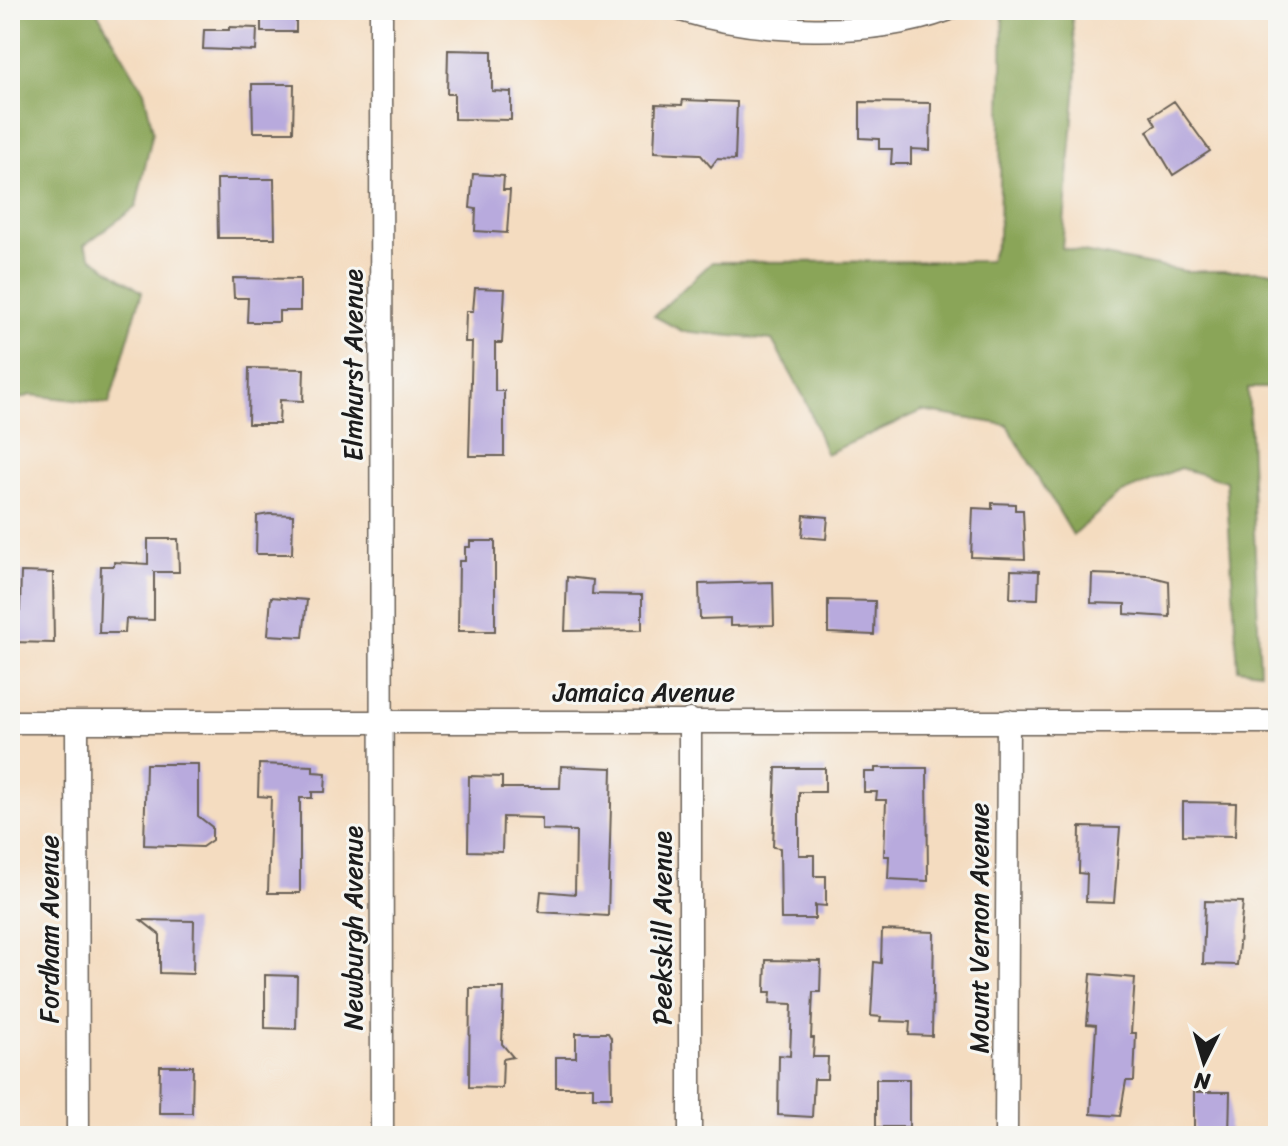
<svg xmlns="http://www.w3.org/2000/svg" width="1288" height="1146" viewBox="0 0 1288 1146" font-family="Sriracha,sans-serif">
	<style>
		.forest { fill: #8aa558; stroke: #53603a; stroke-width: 2 }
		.building { fill: #b8aadd }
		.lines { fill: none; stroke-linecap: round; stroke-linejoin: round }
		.street-casing { stroke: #685f55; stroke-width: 25 }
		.street { stroke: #fff; stroke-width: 22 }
		.labels { text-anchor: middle; stroke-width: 6; stroke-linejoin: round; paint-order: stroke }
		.street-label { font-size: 26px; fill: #1c1c1c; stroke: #f6f6f2 }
	</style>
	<rect width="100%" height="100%" fill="#f6f6f2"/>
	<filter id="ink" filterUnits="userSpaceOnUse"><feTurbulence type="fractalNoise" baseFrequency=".0125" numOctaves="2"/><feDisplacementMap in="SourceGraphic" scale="16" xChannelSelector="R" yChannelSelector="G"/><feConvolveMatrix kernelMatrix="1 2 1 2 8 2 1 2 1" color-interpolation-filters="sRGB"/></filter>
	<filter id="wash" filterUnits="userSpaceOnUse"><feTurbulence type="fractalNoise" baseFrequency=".006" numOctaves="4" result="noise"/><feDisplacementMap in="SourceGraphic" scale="32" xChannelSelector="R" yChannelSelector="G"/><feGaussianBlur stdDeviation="1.8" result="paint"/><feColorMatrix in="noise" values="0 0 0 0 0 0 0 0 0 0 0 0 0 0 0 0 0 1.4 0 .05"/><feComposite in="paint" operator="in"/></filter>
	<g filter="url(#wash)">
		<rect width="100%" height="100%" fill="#f4dcc0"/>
		<path class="forest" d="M10 10H96L144 91 153 131 136 207 84 245 92 258 142 292 109 404 31 395 10 402Z
			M1003 10H1071L1077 72 1062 248 1184 271H1278V388H1248L1260 672 1238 669 1226 481 1180 468 1120 494 1073 535 1007 425 922 411 826 454 805 399 772 340 682 331 654 316 712 262 990 261 999 235Z"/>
		<g id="blocks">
			<path class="building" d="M261 10H296V32H261Z
				M229 27 257 28 256 51 203 49 204 30H229Z
				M448 50 492 51V91L511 92V120L454 119V94H447Z
				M252 84H294L293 132H253Z
				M683 100 737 102 735 160 717 159 711 167 700 154 654 152 656 104 682 105Z
				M1174 101 1210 151 1173 175 1147 131 1156 125 1151 116Z
				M860 102 931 103 930 150 911 149V164H891L892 149H879V139L860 138Z
				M473 174 504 176 503 190H510L507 233 475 231 476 209 470 208Z
				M217 179H274L275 238H218Z
				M233 278 300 279V311H279V322H247L248 298H234Z
				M475 288 505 289 502 343H495V391H504V456H469L472 342H465L466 311H473Z
				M249 368 304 369 303 401 280 400 279 424H248Z
				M992 503 1015 504V510H1023L1025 559 971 557 973 508 992 509Z
				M269 514 293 515 292 554H256L257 516Z
				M804 515 828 517 826 539 802 537Z
				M148 539H178L179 572H154V620L126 619 125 633H99L101 566H114V562L148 564Z
				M470 541H495V631H458L459 561H465V547H470Z
				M1011 570 1039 571 1038 599 1010 598Z
				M21 572 53 573 54 643 10 642V610H20Z
				M1092 574 1149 576 1169 581 1170 617 1125 614V604L1091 603Z
				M567 577 593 580 592 594 642 595V630L565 631Z
				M773 582 774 625 730 626V618L700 619 699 584Z
				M271 597 307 600 303 637 268 635Z
				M828 600 875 601 874 635 828 633Z
				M146 764H198V816L212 827V840L202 847 144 845Z
				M259 764 313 766V772L326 773 325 792H312V798H300V893H268L271 797 258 796Z
				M561 766 612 768 608 916 539 912 541 891 575 894 576 831 542 830V818L503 817 502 852 468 851 469 776 502 777V788H560Z
				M776 768H825V792H799V855H814V876H826V906L815 905V919H781L780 848 773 847Z
				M875 768H927L928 881 888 879 889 856H884L886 800H876L877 792H864V772H875Z
				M1183 802 1236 803 1235 836 1183 835Z
				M1080 827 1120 828 1114 903 1086 902 1087 874 1079 873Z
				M1205 901 1243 902 1237 965 1203 964Z
				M141 920 194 921 193 974 160 973V935Z
				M882 930 934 932 932 1036 909 1035 910 1022 880 1021 881 1017 871 1016 874 962 881 963Z
				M766 960 821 961 820 992H813L811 1038H814L813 1057H828L827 1079H814L812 1117 778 1115 779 1055 790 1056 792 1004 770 1003 771 992H765Z
				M1091 974 1135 978 1131 1033H1136L1134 1081H1126L1120 1116 1091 1114 1096 1025 1087 1024Z
				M265 975 297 976 296 1029 265 1028Z
				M470 988H504L502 1044 513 1057 503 1059 502 1088 469 1087Z
				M576 1033H608L611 1038 612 1097H593V1087H556V1057H576Z
				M160 1066H193L192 1113H159Z
				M876 1079H909V1127H876Z
				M1194 1092H1230L1229 1136H1194Z"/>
		</g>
	</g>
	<g filter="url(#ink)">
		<use href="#blocks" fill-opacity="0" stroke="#685f55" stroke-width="2"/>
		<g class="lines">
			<g class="street-casing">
				<path id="street" d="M381 10 382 1136
					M681 10C759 34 870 38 947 10
					M10 722H1278
					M77 722 78 1136
					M690 1136V720
					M1006 1136 1008 721"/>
			</g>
			<use href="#street" class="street"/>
		</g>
	</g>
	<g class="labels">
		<g class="street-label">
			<text transform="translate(353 365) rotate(-90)" y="9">Elmhurst Avenue</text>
			<text x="644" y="701">Jamaica Avenue</text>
			<text transform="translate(353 928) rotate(-90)" y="9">Newburgh Avenue</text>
			<text transform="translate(662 928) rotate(-90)" y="9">Peekskill Avenue</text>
			<text transform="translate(979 928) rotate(-90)" y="9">Mount Vernon Avenue</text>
			<text transform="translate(49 929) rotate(-90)" y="9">Fordham Avenue</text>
		</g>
	</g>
	<rect width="1288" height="1146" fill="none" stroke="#f6f6f2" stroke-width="40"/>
	<g transform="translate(1204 1062) rotate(185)" stroke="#f6f6f2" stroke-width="6" paint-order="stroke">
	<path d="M0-6L14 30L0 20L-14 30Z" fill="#1c1c1c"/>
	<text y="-12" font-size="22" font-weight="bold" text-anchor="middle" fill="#1c1c1c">N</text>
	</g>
</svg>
